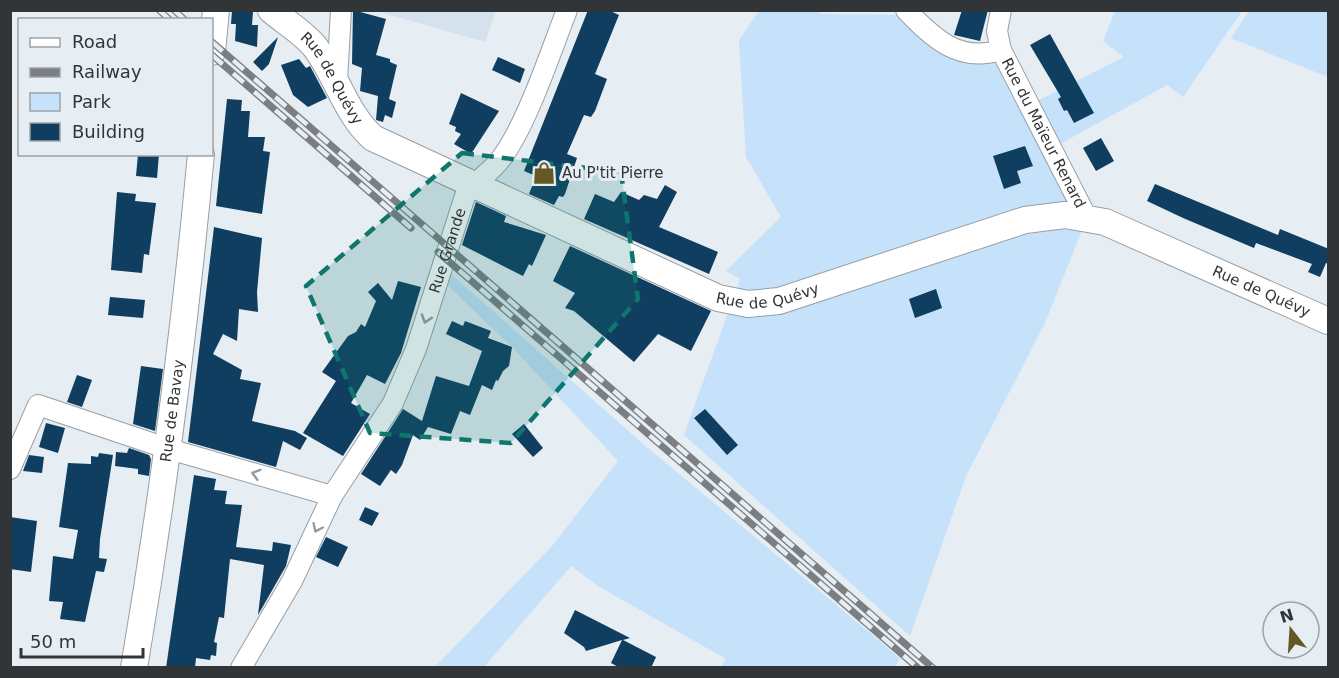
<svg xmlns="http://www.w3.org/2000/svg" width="1339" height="678" viewBox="0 0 1339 678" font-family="'DejaVu Sans',sans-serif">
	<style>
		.built { fill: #d5e2ed }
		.green { fill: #c5e2fa }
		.building { fill: #0f3e60 }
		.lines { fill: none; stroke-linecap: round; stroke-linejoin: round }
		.minor-casing { stroke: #989fa4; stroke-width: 22 }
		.major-casing { stroke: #989fa4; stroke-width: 28 }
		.minor { stroke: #fff; stroke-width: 20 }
		.major { stroke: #fff; stroke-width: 26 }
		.rail-casing { stroke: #7b7f83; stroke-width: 7 }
		.rail { stroke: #e6edf3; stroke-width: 4.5; stroke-dasharray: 14; stroke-linecap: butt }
		.oneway { stroke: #989a9b }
		.marked { fill: #0f766e; fill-opacity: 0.2; stroke: #0f766e; stroke-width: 4.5; stroke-dasharray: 12 8; stroke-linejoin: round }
		.labels { text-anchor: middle; stroke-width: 6; stroke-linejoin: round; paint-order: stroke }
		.street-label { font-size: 15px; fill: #323537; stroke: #e6edf3 }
		.poi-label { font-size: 15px; fill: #323537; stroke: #e6edf3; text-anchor: start }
	</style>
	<rect width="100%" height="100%" fill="#e6edf3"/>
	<path class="built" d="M376 11 496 10V11L485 42Z"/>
	<path class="green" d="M759 11H819L820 14 910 15 954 50H1001L1087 218 1045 323 966 476 910 636 684 435 740 279 726 271 781 217 746 157 739 40Z
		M1115 11H1242L1183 97 1167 85 1060 144 1037 101 1124 57 1103 41Z
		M1249 11H1328V77L1231 38Z
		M444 268 642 443 889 649 899 658 896 667H721L726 659 598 586 571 566 484 667 434 668 553 545 618 461 512 347 441 279Z"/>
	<path class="building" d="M353 10 386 19 376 55 390 59V62L397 65 389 99 396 102 392 118 385 115 383 122 376 120 378 96 360 91 362 68 352 64Z
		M588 10H608L619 15 595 74 607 79 595 111 591 117 584 115 567 154 577 158 565 194 563 197 559 196 554 205 529 194 536 176 524 171Z
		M962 10H988L980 41 954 35Z
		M232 11 253 12 252 25H258L257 47 235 41 236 24H231Z
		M1050 34 1094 113 1074 123 1067 110 1064 111 1058 99 1061 97 1030 45Z
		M278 37 269 64 262 71 253 62Z
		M498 57 525 69 520 83 492 70Z
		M299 59 306 68 310 66 327 98 308 107 293 95 281 65Z
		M461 93 499 111 471 154 454 144 461 134 455 131 456 127 449 124Z
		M227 99 242 100 241 111H250L248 137H265L263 151 270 152 262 214 216 206Z
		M1101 138 1114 161 1096 171 1083 148Z
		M1025 146 1033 166 1017 171 1021 183 1004 189 993 156Z
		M138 154H159L157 178 136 176Z
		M1155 184 1278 235 1280 229 1329 249V264L1326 263 1320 277 1308 272 1312 264 1256 243 1254 248 1183 218 1147 201Z
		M665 185 677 192 659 227 718 252 709 274 584 219 595 194 614 202 621 192 639 200 644 195 657 199Z
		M117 192 136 194 135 201 156 203 149 255 144 254 142 273 111 270Z
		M476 202 506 216 504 222 546 235 532 266 529 264 523 276 462 245Z
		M214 227 262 238 257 292 258 312 239 309 237 341 223 334 213 354 242 370 240 379 261 383 252 421 295 431 307 438 300 450 283 441 276 467 188 442Z
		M570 246 711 311 691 351 658 334 634 362 574 311 565 308 575 293 553 281Z
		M398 281 421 287 401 353 385 384 367 375 351 403 370 414 343 456 303 433 336 381 322 372 348 336 356 332 361 324 365 327 376 301 368 292 378 283 392 300Z
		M936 289 942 308 915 318 909 299Z
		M110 297 145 300 143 318 108 315Z
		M452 321 463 326 465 321 491 331 488 338 512 347 509 366 503 371 498 381 496 380 492 390 482 385 470 415 460 411 451 434 428 427 420 440 413 435 402 465 396 474 391 470 380 486 361 474 403 409 422 421 436 376 469 386 482 351 446 334Z
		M141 366 163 369 155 431 133 424Z
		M77 375 92 380 82 407 67 402Z
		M705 409 738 445 727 455 694 418Z
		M46 423 65 428 58 453 39 447Z
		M524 424 543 448 533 457 512 434Z
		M129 448 149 455 151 459 149 476 138 474V469L115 466 116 452 127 453Z
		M99 453 113 455 100 539 99 558 107 559 104 572 96 571 85 622 60 619 63 602 49 601 53 556 73 559 78 530 59 527 68 463 91 464V456L98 457Z
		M29 455 44 457 42 473 23 471Z
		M194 475 216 479 214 490 227 491 225 504 242 505 236 547 272 551 273 542 291 545 286 566 258 615 264 565 230 559 224 618 219 617 214 642 217 643 216 656 211 655 210 660 196 658 195 668H166Z
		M365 507 379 513 372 526 359 520Z
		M10 517 37 521 31 572 10 569Z
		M326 537 348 547 338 567 316 557Z
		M575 610 630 638 623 640 656 657 651 668H620L611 663 622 640 586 651 584 647 564 633Z"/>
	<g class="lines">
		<g class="minor-casing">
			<g id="minor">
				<path d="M906 10C934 39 959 63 1001 50"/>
				<path id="s1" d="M1001 10 997 31 1001 50 1087 218"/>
				<path d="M337 81 341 10"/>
				<path d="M10 469 38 405 169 449 332 496"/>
				<path id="s2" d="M241 668 292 581 332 496 393 403 416 349 465 196C474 181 489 174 500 160 527 125 550 53 567 10"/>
			</g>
		</g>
		<g class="major-casing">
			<g id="major">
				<path id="s3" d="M271 10C285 22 304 33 315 47 337 76 346 114 373 138L718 298 748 304 779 301 1025 220 1065 215 1105 222 1328 321"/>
				<path d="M212 52 216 10"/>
				<path id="s4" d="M134 668C163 497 185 327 201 154"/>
			</g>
		</g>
		<use href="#minor" class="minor"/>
		<use href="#major" class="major"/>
		<g class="rail-casing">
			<path id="rail" d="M159 10 170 20
				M174 10 185 20
				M212 42 933 668
				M212 55 411 228
				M438 252 918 668"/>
		</g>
		<use href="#rail" class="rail"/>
	</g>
	<defs><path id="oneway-chevron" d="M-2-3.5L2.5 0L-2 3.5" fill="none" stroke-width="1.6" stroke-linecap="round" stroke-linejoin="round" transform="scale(1.5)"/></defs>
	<g class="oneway">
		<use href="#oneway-chevron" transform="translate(426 319) rotate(108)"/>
		<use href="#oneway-chevron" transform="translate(256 474) rotate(-164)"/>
		<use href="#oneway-chevron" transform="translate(317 528) rotate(115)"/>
	</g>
	<path class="marked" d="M462 153 621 172 638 299 511 443 370 433 306 286Z"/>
	<defs>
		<g id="shop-bare" transform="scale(1.8)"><path d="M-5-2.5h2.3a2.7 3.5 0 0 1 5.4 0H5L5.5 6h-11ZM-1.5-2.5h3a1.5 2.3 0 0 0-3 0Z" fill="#655824" stroke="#e6edf3" stroke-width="2.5" paint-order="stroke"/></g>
	</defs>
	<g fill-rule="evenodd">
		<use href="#shop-bare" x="544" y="173"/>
	</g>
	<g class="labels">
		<g class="street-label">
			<text dy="5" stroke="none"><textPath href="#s3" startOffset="93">Rue de Quévy</textPath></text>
			<text dy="5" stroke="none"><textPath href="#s1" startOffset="134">Rue du Maïeur Renard</textPath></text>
			<text dy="5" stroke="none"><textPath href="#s2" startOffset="468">Rue Grande</textPath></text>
			<text dy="5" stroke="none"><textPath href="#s3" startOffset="597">Rue de Quévy</textPath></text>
			<text dy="5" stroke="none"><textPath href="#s3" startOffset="1119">Rue de Quévy</textPath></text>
			<text dy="5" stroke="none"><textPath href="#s4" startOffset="260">Rue de Bavay</textPath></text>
		</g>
		<g class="poi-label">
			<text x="562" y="178">Au P'tit Pierre</text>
		</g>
	</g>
	<rect width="1339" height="678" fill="none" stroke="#323537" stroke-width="24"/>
	<rect x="18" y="18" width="195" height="138" fill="#e6edf3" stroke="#9ea3a8" stroke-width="1.5"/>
	<rect x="30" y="38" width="30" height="9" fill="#ffffff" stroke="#9ea3a8" stroke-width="1.5"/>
	<text x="72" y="48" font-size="18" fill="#323537">Road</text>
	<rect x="30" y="68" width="30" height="9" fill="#7b7f83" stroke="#9ea3a8" stroke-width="1.5"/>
	<text x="72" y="78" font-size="18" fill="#323537">Railway</text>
	<rect x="30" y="93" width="30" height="18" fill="#c5e2fa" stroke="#9ea3a8" stroke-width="1.5"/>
	<text x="72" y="108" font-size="18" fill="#323537">Park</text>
	<rect x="30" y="123" width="30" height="18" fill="#0f3e60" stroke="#9ea3a8" stroke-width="1.5"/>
	<text x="72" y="138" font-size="18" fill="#323537">Building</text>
	<g transform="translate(1291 630) rotate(343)"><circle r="28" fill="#e6edf3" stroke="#9ea3a8" stroke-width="1.5"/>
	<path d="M0-4.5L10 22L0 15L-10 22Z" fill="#655824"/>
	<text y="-9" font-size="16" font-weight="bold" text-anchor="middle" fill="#323537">N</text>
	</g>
	<path d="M21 648v9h122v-9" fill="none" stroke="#323537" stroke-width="3"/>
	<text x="30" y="648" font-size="18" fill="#323537" stroke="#e6edf3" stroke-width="4.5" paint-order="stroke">50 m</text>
</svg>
